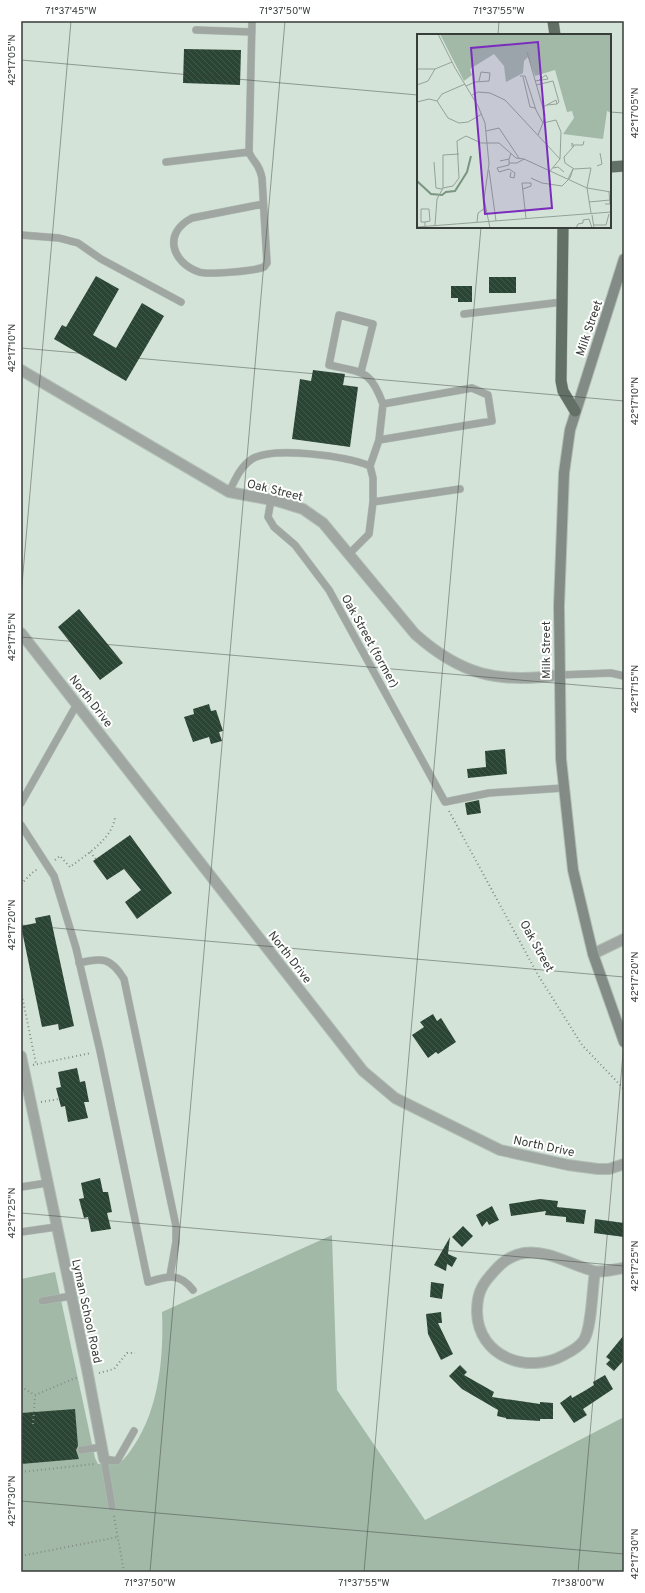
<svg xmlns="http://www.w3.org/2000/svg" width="645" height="1593" viewBox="0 0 645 1593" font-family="Overpass,sans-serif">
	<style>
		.park { fill: #a2b9a8 }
		.building { fill: url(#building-back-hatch) }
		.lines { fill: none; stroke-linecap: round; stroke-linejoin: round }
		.service-casing { stroke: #b1beb5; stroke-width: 8 }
		.minor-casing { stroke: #b1beb5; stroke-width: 12 }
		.secondary-casing { stroke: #b1beb5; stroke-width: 12 }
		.trunk-casing { stroke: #b1beb5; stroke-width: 12 }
		.path { stroke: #838e86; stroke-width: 2; stroke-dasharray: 1 3; stroke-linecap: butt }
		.service { stroke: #a0a7a2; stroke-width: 7 }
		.minor { stroke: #a0a7a2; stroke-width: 10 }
		.secondary { stroke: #828b85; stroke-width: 10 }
		.trunk { stroke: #637066; stroke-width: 11 }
		.ticks { fill: none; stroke: #373d39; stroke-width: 1; stroke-opacity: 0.45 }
		.labels { text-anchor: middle; stroke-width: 4; stroke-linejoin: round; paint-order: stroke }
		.street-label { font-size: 12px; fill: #373d39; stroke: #fff }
		.inset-river { fill: none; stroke: #799681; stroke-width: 2 }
		.inset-road { fill: none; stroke: #95a198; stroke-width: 1 }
		.view { fill: #7b2cbf; fill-opacity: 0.15; stroke: #7b2cbf; stroke-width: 2 }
		.inset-edge { fill: none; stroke: #373d39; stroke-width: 2 }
		.neatline { fill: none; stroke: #373d39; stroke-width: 1.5 }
		.ticks-label { font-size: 10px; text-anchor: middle; fill: #373d39 }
	</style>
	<defs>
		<pattern id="building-back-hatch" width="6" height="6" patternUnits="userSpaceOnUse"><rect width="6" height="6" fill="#2b4534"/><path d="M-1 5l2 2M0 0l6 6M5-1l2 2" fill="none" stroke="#42584a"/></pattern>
	</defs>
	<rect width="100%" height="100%" fill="#d4e3d8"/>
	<path class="park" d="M332 1235 337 1390 425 1520 624 1417V1572H21V1279L55 1272 95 1458 98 1464 123 1460C158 1421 164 1362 162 1312Z"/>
	<path class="building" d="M184 49 241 50 240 85 183 83Z
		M96 276 119 289 93 335 116 348 142 303 164 316 126 381 54 339 62 325 66 327Z
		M489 277H516V293H489Z
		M451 286H472V302H458V298H451Z
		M313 370 345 374 343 385 358 387 350 447 292 439 300 379 311 381Z
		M79 609 123 663 100 680 58 627Z
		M209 704 211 711 216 710 223 731 219 732 222 741 211 744 209 737 193 742 184 717 194 714 193 709Z
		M505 749 507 774 468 778 467 769 486 767 485 751Z
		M479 800 481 813 467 815 465 803Z
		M130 835 172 893 137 919 125 902 141 890 124 869 107 880 93 861Z
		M50 915 74 1026 59 1030 58 1024 42 1027 21 926 36 923 35 918Z
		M433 1014 437 1021 441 1018 456 1042 438 1054 436 1052 428 1058 412 1035 424 1027 420 1022Z
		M77 1068 80 1082 85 1081 89 1102H84L88 1118 68 1122 65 1106 61 1107 56 1088 61 1087 58 1072Z
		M100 1178 103 1192H108L112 1212 107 1213 111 1229 91 1232 88 1217 84 1218 79 1199 84 1198 81 1183Z
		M540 1199 558 1201 557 1207 586 1210 584 1224 566 1222V1217L545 1215 546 1211 511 1216 509 1204Z
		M492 1206 499 1220 489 1225 487 1221 482 1227 476 1215Z
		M595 1219 624 1223V1237L594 1233Z
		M463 1226 473 1236 462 1247 452 1237Z
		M450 1237 448 1254 457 1258 452 1267 447 1264 446 1271 434 1265Z
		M431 1282 444 1284 442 1299 430 1297Z
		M441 1312 442 1323H438L453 1354 441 1360 428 1334 426 1314Z
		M624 1335V1360L614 1371 606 1364 610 1360 606 1357Z
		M460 1365 467 1372 464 1375 494 1392 492 1397 540 1404V1402L553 1403V1419H540V1421L506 1419V1418L497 1416 498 1410 462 1389 449 1376Z
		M605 1375 613 1389 583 1409 587 1415 574 1423 560 1403 571 1395 572 1398 586 1390 594 1385 593 1382Z
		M75 1409 78 1446 76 1450 79 1459 21 1464V1413Z"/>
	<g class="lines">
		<g class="service-casing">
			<path id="service" d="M252 21 249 152C253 163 259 162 262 178L267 263 264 267C255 271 208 275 199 272 171 262 163 233 192 218L263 204
				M196 30 252 32
				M166 162 249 152
				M21 235 59 238 78 243 101 259 181 302
				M464 314 562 302
				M361 372 373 324 339 315 329 365C363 373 370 369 383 404L472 388 488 395 492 421 379 440 370 466
				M379 440 383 404
				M229 492C235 480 240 467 252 459 273 446 346 456 370 466L373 478V502
				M271 500 268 517 274 527 295 545 329 590 445 802 489 793 563 788
				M349 554 369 534 373 502 460 489
				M559 675 611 673 624 676
				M21 803 77 704
				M21 825 54 876 76 948 100 1051 148 1282C167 1276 179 1272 193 1290
				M79 963C103 957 111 958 124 979L176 1226V1242L170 1276
				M21 1187 47 1183
				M21 1232 56 1227
				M42 1301 71 1296
				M81 1450 102 1447
				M112 1507 104 1459 117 1461 134 1431"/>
		</g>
		<g class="minor-casing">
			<path id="minor" d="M21 370 229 492 277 501 303 509 323 523 415 634C461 675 499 684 559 675
				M21 633 363 1071 395 1098 500 1150 568 1165 598 1169H609L624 1164
				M593 954 624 939
				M21 1056 87 1369 104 1459
				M595 1272C592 1289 592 1327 584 1340 580 1346 570 1352 564 1355 528 1375 478 1357 477 1312 477 1297 480 1287 490 1276 500 1264 508 1256 524 1253 547 1249 573 1266 594 1271 602 1273 615 1269 624 1268"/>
		</g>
		<g class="secondary-casing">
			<path id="secondary" d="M624 259 570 430 564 473 559 606 561 759 573 870 593 954 624 1042"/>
		</g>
		<g class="trunk-casing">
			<path id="trunk" d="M553 21 555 35
				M610 167 624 166
				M563 227 561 381 563 391 575 411"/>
		</g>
		<path class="path" d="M449 811 538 975 582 1045 624 1089
			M90 852 96 859
			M55 860 60 856 70 867C87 854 111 840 115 818
			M21 884 34 871 39 869
			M21 991 36 1064
			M33 1065 91 1053
			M41 1102 59 1099
			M99 1373 114 1369 127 1353H135
			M21 1387 35 1395 78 1377
			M33 1424 35 1396
			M21 1472 94 1464
			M114 1516 124 1572
			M21 1556 118 1537"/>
		<use href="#service" class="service"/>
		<use href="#minor" class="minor"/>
		<use href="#secondary" class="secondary"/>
		<use href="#trunk" class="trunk"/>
	</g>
	<path class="ticks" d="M498 35 499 21M21 60 418 95M610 112 624 113M21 348 624 401M21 596 71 21M21 637 624 689M21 925 624 977M21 1213 624 1266M21 1501 624 1554M150 1572 285 21M364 1572 481 227M578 1572 624 1042"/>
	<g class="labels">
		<g class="street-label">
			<text transform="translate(589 328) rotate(-71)" y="4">Milk Street</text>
			<text transform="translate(275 490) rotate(14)" y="4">Oak Street</text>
			<text transform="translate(370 641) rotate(61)" y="4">Oak Street (former)</text>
			<text transform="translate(546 650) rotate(-90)" y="4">Milk Street</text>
			<text transform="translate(91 701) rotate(52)" y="4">North Drive</text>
			<text transform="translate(537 946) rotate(61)" y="4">Oak Street</text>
			<text transform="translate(290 957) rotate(52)" y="4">North Drive</text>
			<text transform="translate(544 1146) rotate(12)" y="4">North Drive</text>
			<text transform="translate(87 1311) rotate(78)" y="4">Lyman School Road</text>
		</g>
	</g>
	<g transform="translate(417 34)">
		<rect width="194" height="194" fill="#d4e3d8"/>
		<path d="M23 0H194V79L190 77 186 105 146 100 157 84 155 77 150 78 138 36 118 42 111 23 107 27 106 39 89 48 87 32 77 20 53 35 55 41 47 47Z" fill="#a2b9a8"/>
		<path class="inset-river" d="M0 147 14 160 25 161 29 158 38 157 50 138 54 122"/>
		<path class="inset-road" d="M21 0 38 34 61 72 68 89 72 130 67 165 73 194M110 18 128 81 126 89 139 86 144 98 143 125M0 35H18L11 47 0 51M18 35 35 28M103 42H108L119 76 126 89 121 101M106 43 113 73 118 74M118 47 131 45 129 41 122 46M119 51 136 47 142 68 140 70M49 52 58 48 72 47 73 39 64 38 62 47M55 61 61 58 73 59 88 66 143 125M20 67 25 60 48 50M0 68 12 65 20 67 31 84 42 89 51 88 65 80M126 73 139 66 140 70 130 71M69 97 82 94 102 124M157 111H166L167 107M155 113V109L157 112 147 123 148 129 157 135 174 134 170 154 174 179M92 125V129H100L107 125M83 127 92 125 94 119M17 128 19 154 25 155M92 129V131L80 134 82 138 92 135 98 139 97 144 93 143 94 138M180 132 185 130 183 119M136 134 141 133 147 138M72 136 79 187M133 137 143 125M114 144 125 149 145 152 153 144 156 135 151 145M26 154V121L42 120M106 155 114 152V149H105L109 184M172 168 193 166M188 170H193L192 158M175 181 177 194M8 188 13 187 12 175H4V188H8V192M60 188 61 179 68 174M18 191 20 165 26 154 36 152 42 144 40 107 49 102 64 109H82L99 124 107 125 170 154 194 158M177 191H189L192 180M0 193 194 178M159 194 161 190 166 189V186L172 185 175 194"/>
		<path class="view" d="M121 8 135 174 68 180 54 14Z"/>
		<rect width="194" height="194" class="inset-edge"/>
	</g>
	<rect width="645" height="1593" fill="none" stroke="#ffffff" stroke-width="44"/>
	<rect x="22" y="22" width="601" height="1549" class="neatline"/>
	<g class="ticks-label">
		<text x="71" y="14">71°37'45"W</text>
		<text x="285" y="14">71°37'50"W</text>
		<text x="499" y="14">71°37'55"W</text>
		<text transform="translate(11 60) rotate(-90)" y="4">42°17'05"N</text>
		<text transform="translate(634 113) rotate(-90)" y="4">42°17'05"N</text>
		<text transform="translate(11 348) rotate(-90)" y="4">42°17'10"N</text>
		<text transform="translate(634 401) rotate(-90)" y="4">42°17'10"N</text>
		<text transform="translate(11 637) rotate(-90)" y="4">42°17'15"N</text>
		<text transform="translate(634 689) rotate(-90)" y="4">42°17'15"N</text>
		<text transform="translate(11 925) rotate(-90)" y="4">42°17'20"N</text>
		<text transform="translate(634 977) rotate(-90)" y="4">42°17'20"N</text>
		<text transform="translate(11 1213) rotate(-90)" y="4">42°17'25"N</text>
		<text transform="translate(634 1266) rotate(-90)" y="4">42°17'25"N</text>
		<text transform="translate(11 1501) rotate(-90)" y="4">42°17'30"N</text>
		<text transform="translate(634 1554) rotate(-90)" y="4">42°17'30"N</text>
		<text x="150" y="1586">71°37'50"W</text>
		<text x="364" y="1586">71°37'55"W</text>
		<text x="578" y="1586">71°38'00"W</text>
	</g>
</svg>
